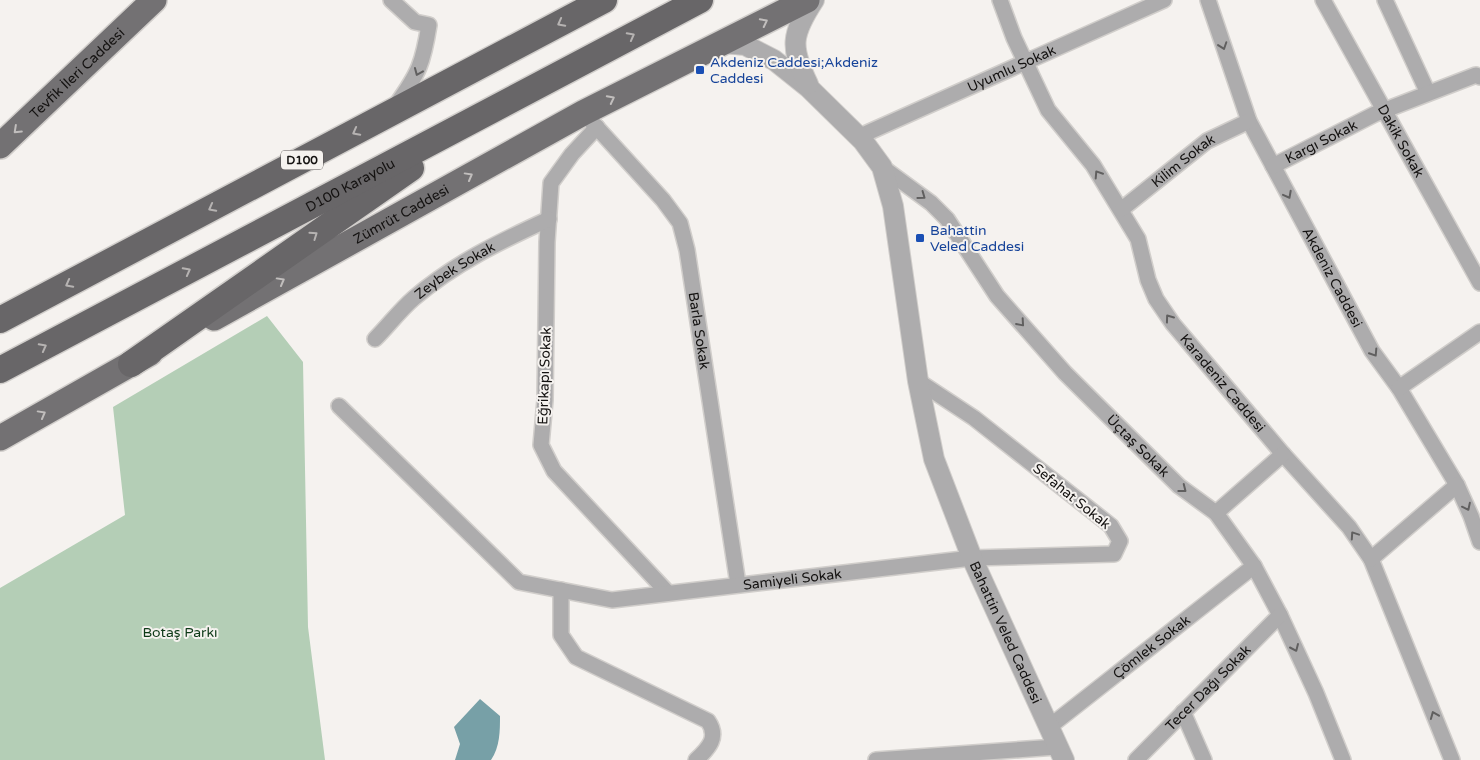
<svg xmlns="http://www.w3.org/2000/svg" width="1480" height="760" viewBox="0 0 1480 760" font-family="'Varela Round',sans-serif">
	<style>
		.green { fill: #b4ceb6 }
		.water { fill: #77a0a7 }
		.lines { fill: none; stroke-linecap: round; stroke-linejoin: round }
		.minor-casing { stroke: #d1cecb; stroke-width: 18 }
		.tertiary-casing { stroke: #d1cecb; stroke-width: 22 }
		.primary-casing { stroke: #d1cecb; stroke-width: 28 }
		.trunk-casing { stroke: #d1cecb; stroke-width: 29 }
		.minor { stroke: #adacad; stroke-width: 15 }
		.tertiary { stroke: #adacad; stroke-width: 20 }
		.primary { stroke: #737173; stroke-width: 25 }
		.trunk { stroke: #686668; stroke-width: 26 }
		.oneway { stroke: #c1bebd }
		.oneway2 { stroke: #b6b3b2 }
		.oneway3 { stroke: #605f5f }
		.transit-dot { fill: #1a4fb4; stroke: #f5f2ef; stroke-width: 2 }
		.labels { text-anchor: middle; stroke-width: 4; stroke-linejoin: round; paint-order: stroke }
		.shield { fill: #f5f2ef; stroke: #585554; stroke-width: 1 }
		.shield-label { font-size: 12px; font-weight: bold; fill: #141211 }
		.transit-label { font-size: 14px; fill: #164399; stroke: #f5f2ef; text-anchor: start }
		.street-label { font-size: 14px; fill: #141211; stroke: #f5f2ef }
		.park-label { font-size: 14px; fill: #0d3917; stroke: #f5f2ef }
	</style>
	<rect width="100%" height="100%" fill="#f5f2ef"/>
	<path class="green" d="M267 316 303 362 308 627 325 760H0V588L125 515 113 407Z"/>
	<path class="water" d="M480 699 500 716C500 731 500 747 491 760H455L460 744 454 727Z"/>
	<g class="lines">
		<g class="minor-casing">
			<g id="minor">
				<path d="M391 0 415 22 429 25C423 63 419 73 396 105"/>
				<path id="s1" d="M1000 0 1014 38 1048 110 1093 165 1138 239 1148 280 1156 299 1173 324 1283 454 1349 527 1371 559 1452 760"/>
				<path id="s2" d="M1208 0 1249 121 1372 351 1399 388 1457 485 1471 516 1480 542"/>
				<path id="s3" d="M1323 0 1480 283"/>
				<path d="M1385 0 1428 93"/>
				<path id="s4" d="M591 121 663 200 680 223 687 250 738 584"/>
				<path d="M597 127 572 154 551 183 547 242 545 400 541 445 554 471 668 593"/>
				<path id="s5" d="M858 137 1164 0"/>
				<path id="s6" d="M1273 166 1375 114 1476 75 1480 77"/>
				<path id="s7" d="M882 167 931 203 947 219 997 296 1065 373 1179 486 1216 513 1254 566 1280 615 1316 693 1343 760"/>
				<path id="s8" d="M1122 209 1207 141 1249 121"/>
				<path id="s9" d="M375 339C388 326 400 310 414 298 455 263 501 241 549 219"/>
				<path d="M1399 388 1480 332"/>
				<path id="s10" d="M339 406 519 582 612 600 972 558 1114 554 1120 541 1111 526 974 418 918 381"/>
				<path d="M1216 513 1283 454"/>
				<path d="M1371 559 1457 485"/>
				<path d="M561 590V635L576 657 708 721C719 737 709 748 696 760"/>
				<path d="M1183 712 1204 760"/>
				<path id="s11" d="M1049 727 1254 566"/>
				<path d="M876 760 1056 747"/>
				<path id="s12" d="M1136 760 1280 615"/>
			</g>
		</g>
		<g class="tertiary-casing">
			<g id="tertiary">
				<path id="s13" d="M721 43 745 45 774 60 809 88 863 141 882 167 893 206 918 381 934 459 972 558 1064 760"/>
				<path d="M808 84C790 47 791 35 814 0"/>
			</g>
		</g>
		<g class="primary-casing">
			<g id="primary">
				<path id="s14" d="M0 146 154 0"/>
				<path id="s15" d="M214 318 583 113 807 0"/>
				<path d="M0 438 150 353"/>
			</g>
		</g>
		<g class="trunk-casing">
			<g id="trunk">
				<path d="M0 320 604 0"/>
				<path d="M131 364 411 168"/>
				<path id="s16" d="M0 370 700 0"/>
			</g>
		</g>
		<use href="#minor" class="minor"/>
		<use href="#tertiary" class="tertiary"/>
		<use href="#primary" class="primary"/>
		<use href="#trunk" class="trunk"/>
	</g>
	<defs><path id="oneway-chevron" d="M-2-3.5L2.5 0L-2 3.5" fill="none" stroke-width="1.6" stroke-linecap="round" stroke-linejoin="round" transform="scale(1.25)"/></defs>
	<g class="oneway">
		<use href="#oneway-chevron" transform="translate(764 22) rotate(-27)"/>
		<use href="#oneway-chevron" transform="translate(611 99) rotate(-27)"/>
		<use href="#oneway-chevron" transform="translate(17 130) rotate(137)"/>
		<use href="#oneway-chevron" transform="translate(469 176) rotate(-29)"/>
		<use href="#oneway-chevron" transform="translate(281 281) rotate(-29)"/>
		<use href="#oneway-chevron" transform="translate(42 414) rotate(-29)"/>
	</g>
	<g class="oneway2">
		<use href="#oneway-chevron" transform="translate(561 23) rotate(152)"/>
		<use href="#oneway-chevron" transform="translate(631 36) rotate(-28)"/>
		<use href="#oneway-chevron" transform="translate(356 132) rotate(152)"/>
		<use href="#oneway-chevron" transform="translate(212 208) rotate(152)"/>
		<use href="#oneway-chevron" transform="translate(314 235) rotate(-35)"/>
		<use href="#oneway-chevron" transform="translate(187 271) rotate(-28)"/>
		<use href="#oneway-chevron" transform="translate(69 284) rotate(152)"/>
		<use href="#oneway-chevron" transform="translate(43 347) rotate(-28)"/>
	</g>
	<g class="oneway3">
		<use href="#oneway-chevron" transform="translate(1223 46) rotate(71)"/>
		<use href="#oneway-chevron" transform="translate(418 72) rotate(113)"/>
		<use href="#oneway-chevron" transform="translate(1098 174) rotate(-123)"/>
		<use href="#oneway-chevron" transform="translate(1288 195) rotate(62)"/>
		<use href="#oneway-chevron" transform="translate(922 196) rotate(36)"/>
		<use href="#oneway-chevron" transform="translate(1169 318) rotate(-126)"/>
		<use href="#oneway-chevron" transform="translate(1021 323) rotate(49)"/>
		<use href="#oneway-chevron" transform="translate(1374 353) rotate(57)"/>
		<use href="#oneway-chevron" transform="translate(1183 489) rotate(38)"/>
		<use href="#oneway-chevron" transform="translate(1467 507) rotate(64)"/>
		<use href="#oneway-chevron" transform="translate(1354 535) rotate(-124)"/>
		<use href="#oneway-chevron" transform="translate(1295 648) rotate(66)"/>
		<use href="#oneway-chevron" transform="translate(1434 715) rotate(-112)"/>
	</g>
	<g class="transit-dot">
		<rect x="695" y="65" width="10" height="10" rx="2.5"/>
		<rect x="915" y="233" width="10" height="10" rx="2.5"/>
	</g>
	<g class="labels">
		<rect class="shield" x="281" y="150.5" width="42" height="19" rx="4"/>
		<g class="shield-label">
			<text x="302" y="164">D100</text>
		</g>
		<g class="transit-label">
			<text x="710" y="67">Akdeniz Caddesi;Akdeni̇z<tspan x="710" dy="16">Caddesi̇</tspan></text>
			<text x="930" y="235">Bahattin<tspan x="930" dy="16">Veled Caddesi</tspan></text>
		</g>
		<g class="street-label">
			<text dy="5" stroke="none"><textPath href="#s5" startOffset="168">Uyumlu Sokak</textPath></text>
			<text dy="5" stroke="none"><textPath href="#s14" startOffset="106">Tevfik İleri Caddesi</textPath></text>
			<text dy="5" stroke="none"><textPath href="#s3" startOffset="161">Dakik Sokak</textPath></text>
			<text dy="5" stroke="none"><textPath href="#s6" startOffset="54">Kargı Sokak</textPath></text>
			<text dy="5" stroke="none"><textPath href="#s8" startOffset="78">Kilim Sokak</textPath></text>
			<text dy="5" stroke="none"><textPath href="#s16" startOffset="396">D100 Karayolu</textPath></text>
			<text dy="5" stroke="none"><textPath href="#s15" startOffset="214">Zümrüt Caddesi</textPath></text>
			<text dy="5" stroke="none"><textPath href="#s9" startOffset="106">Zeybek Sokak</textPath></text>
			<text dy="5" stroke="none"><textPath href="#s2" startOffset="305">Akdeniz Caddesi</textPath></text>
			<text dy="5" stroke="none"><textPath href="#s4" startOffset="245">Barla Sokak</textPath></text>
			<text transform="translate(544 376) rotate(-88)" y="5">Eğrikapı Sokak</text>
			<text dy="5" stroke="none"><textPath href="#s1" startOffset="448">Karadeniz Caddesi</textPath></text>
			<text dy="5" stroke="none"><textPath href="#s7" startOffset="381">Üçtaş Sokak</textPath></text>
			<text transform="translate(1072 496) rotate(39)" y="5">Sefahat Sokak</text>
			<text dy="5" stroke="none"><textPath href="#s10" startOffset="528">Samiyeli Sokak</textPath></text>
			<text dy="5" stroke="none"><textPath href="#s13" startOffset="694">Bahattin Veled Caddesi</textPath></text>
			<text dy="5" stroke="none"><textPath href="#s11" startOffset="130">Çömlek Sokak</textPath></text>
			<text dy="5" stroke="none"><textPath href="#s12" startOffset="102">Tecer Dağı Sokak</textPath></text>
		</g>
		<g class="park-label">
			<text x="180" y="637">Botaş Parkı</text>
		</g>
	</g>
</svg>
